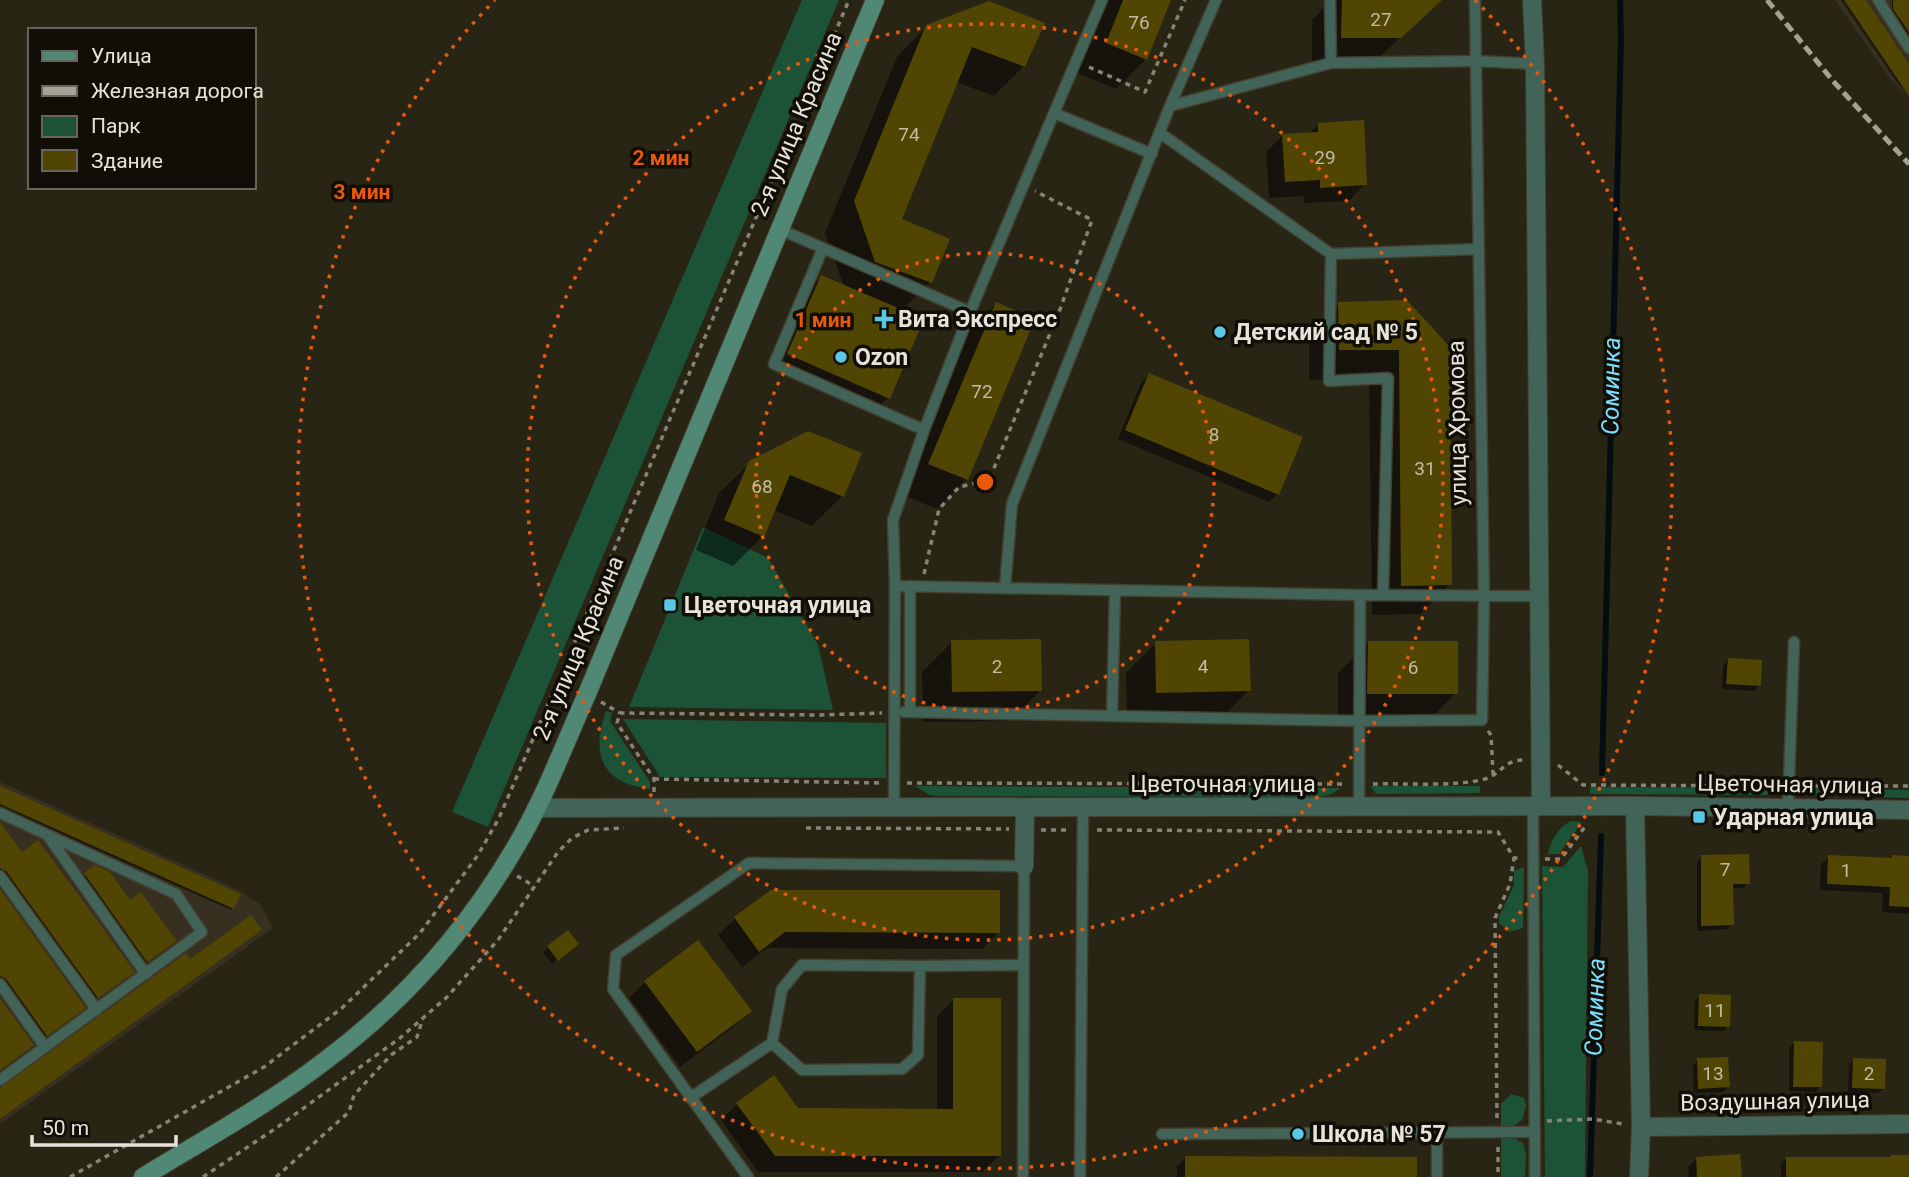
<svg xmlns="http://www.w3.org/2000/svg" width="1909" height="1177" viewBox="0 0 1909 1177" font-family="Roboto,sans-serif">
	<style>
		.industrial { fill: #372f1f }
		.green { fill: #1c5337 }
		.shadow { fill: #0007 }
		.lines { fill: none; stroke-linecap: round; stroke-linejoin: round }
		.stream { stroke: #040e12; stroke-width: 6 }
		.building { fill: #514504 }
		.service-casing { stroke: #434031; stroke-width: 13 }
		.minor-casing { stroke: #434031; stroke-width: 20 }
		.tertiary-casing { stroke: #434031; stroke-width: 20 }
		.secondary-casing { stroke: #434031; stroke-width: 20 }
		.path { stroke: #878477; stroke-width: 3.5; stroke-dasharray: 5 5; stroke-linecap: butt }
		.service { stroke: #426458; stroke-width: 10 }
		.minor { stroke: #426458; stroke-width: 18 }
		.tertiary { stroke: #426458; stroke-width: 18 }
		.secondary { stroke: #508875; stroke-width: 18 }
		.rail { stroke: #a4a195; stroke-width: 5; stroke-dasharray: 10 5; stroke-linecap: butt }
		.ring { fill: none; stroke: #e8590c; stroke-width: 3.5; stroke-dasharray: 3.5 7 }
		.poi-dot { fill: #59c8e5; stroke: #100e07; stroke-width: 2.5 }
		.labels { text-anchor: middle; stroke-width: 7; stroke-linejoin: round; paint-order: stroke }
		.number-label { font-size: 19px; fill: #c1bca4 }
		.street-label { font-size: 23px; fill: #e6e4da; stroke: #100e07 }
		.poi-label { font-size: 23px; font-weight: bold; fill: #e6e4da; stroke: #100e07; text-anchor: start }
		.water-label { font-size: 24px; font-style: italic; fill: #7be0fd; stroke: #100e07 }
		.centre { fill: #e8590c; stroke: #100e07; stroke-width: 3.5 }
		.ring-label { font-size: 21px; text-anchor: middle; font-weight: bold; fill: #e8590c; stroke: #100e07; stroke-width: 7; stroke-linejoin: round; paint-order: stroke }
	</style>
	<rect width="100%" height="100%" fill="#292515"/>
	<path class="industrial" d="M1835 0H1909V97L1891 80Z
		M0 782 235 888 260 904 273 928 0 1124Z"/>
	<path class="green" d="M802 0H839L488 827 452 812Z
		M703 527 768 558 818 645 833 710 629 707Z
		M606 711 612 713 610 721 650 782V789C601 783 591 754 606 711Z
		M623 719 886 723V778L660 777Z
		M915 786 1340 788 1332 794 1319 797 938 796 929 795Z
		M1370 786H1480V793L1381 794H1376Z
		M1590 787 1776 788 1774 792 1766 795 1590 794Z
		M1807 788 1909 790V798L1818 795Z
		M1571 821 1582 822 1559 854H1548C1551 839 1558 828 1571 821Z
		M1581 846 1588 871 1585 1177H1545L1542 866 1563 867Z
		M1524 867 1523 928 1510 932 1499 923V917L1514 885V871Z
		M1511 1094 1524 1098 1526 1106 1522 1120 1511 1128 1501 1126V1104Z
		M1501 1138H1514L1523 1143 1526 1153 1525 1177H1501Z"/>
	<path class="shadow" d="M1107 0H1169L1146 59 1116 89 1077 73Z
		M1332 0H1440L1369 67H1312V20Z
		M1841 0H1865L1909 68V95L1898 84Z
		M1892 0H1909V38L1892 11Z
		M927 26 1024 66 994 96 956 82 900 220 948 240 930 282 901 311 888 398 880 406 780 363 813 285 821 277 844 287 825 233 897 57Z
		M1318 125 1365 184 1349 201 1304 203V196L1269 198 1266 152 1283 135 1309 134Z
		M1406 302 1450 584 1420 614 1372 615 1369 379 1309 380V334L1339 304Z
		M996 304 967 479 937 509 900 494 966 334Z
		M1149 375 1278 494 1269 502 1118 439 1141 383Z
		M808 433 842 496 812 526 773 510 763 536 733 566 696 550 719 493 750 463Z
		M952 642 1040 691 1010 721 923 722 922 672Z
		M1156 643 1249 690 1219 721 1127 723 1126 673Z
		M1368 643 1456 693 1426 723H1338V673Z
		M1728 660 1759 685 1754 691 1722 689 1723 665Z
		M0 788 233 908 231 910 0 807Z
		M0 824 22 854 130 973 95 999 0 871Z
		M1892 856 1909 857V914L1882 912 1883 893 1820 890 1821 864 1829 857 1889 860Z
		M1702 857 1748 883 1743 888H1731L1732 924 1727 929 1697 931V862Z
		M85 875 130 902 173 942 145 963 83 877Z
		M771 891 998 932 982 949 767 948 742 967 718 935 735 919Z
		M0 892 81 1009 44 1037 0 979Z
		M548 947 571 949 552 964 543 952Z
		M645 982 749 1011 733 1027 680 1067 629 998Z
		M1700 996 1728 1026 1723 1031 1694 1030 1695 1001Z
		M954 999 999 1156 982 1172H758L721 1120 737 1104 798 1110H937V1016Z
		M1795 1043 1821 1086 1815 1092 1789 1091V1048Z
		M1698 1060 1728 1087 1723 1092 1694 1093 1693 1065Z
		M1854 1060 1883 1088 1878 1093 1848 1092 1849 1065Z
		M1185 1158 1416 1177H1177V1166Z
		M1697 1158 1740 1177H1689L1688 1167Z
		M1787 1158H1909V1177H1781V1165Z"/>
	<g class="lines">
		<path class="stream" d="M1602 773 1621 40 1620 0
			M1590 1177 1601 836"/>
	</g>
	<path class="building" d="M1123 0H1171L1147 60 1106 43Z
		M1342 0H1442L1401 38H1341Z
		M1844 0H1866L1909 64V96Z
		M1893 0H1909V32L1893 9Z
		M989 1 1045 23 1025 67 972 47 902 219 950 239 932 283 875 262 854 201 926 25Z
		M1364 120 1367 185 1320 188V180L1285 182 1282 134 1318 132V123Z
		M821 275 924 319 890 399 787 354Z
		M1407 300 1450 347 1452 585 1401 586 1399 350H1339L1338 302Z
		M996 302 1035 319 968 480 928 464Z
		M1149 373 1303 437 1279 495 1125 430Z
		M808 431 862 453 844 497 790 475 764 537 724 520 749 461Z
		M1041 639 1042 691 952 692 951 640Z
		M1249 639 1251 691 1156 693 1155 641Z
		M1368 641H1458V694H1367Z
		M1728 658 1762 660 1761 686 1726 684Z
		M0 786 241 894 234 909 0 804Z
		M0 822 22 852 38 840 135 972 98 998 6 871 0 868Z
		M1749 854 1750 884H1733L1734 925 1701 926V855Z
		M1828 855 1892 858V855L1909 856V907L1889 906 1890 887 1827 884Z
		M95 865 110 872 130 900 141 892 177 941 147 962 84 873Z
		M0 889 86 1008 47 1036 6 979 0 976Z
		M771 890H1000V933L785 932 759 952 734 917Z
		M251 915 262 930 0 1119V1088L186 953 190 959Z
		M568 930 579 944 558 961 547 946Z
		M698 940 752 1011 697 1052 644 981Z
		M1699 994 1731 995 1730 1027 1698 1026Z
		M0 998 34 1045 0 1070Z
		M953 998H1001V1156H775L736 1103 774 1075 798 1108 953 1109Z
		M1794 1041 1823 1042 1822 1087H1793Z
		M1728 1057 1730 1087 1698 1089 1697 1058Z
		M1853 1058 1886 1059 1885 1089 1852 1088Z
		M1740 1154 1742 1177H1697L1696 1157Z
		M1891 1155H1909V1177H1786V1157H1891Z
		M1185 1156 1417 1157V1177H1185Z"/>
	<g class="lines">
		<g class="service-casing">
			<path id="service" d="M1102 0 1054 113 1152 154
				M1330 0 1331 63 1475 61 1535 64
				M1878 0 1909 48
				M1170 106 1331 63
				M1160 133 1331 254
				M779 229 970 312
				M823 248 774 364 924 430
				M895 586 1360 595 1539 596
				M1005 588 1012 504 1170 106 1216 0
				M1383 595 1388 378 1329 381 1331 254 1479 249
				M904 712H910V586
				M910 712 1112 716 1115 590
				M1112 716 1357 721 1482 720 1484 597 1475 0
				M1533 806 1535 1177
				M894 807 895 586 893 520 924 430 970 312 1054 113
				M1359 808 1360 595
				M1788 808 1794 642
				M0 813 176 894 202 932 0 1080
				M48 836 146 974
				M0 876 97 1010
				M0 984 45 1047
				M772 1043 782 989 802 965 920 966
				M690 1098 772 1043 802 1070 902 1069 918 1055 920 966 1023 965
				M1437 1132V1177
				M1162 1134 1535 1132
				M748 1177 613 989 616 955 749 863 1024 866 1023 1177
				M1080 1177 1083 808"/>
		</g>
		<g class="minor-casing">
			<path id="minor" d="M1532 0 1535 64 1541 806
				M1635 806 1641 1127 1639 1177
				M1024 866 1025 808
				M1641 1127 1909 1124"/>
		</g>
		<g class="tertiary-casing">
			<path id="tertiary" d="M536 808 1635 806 1909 810"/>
		</g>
		<g class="secondary-casing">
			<path id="secondary" d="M143 1177C205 1139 269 1104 326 1060 402 1003 467 930 515 848 544 800 564 745 587 694L875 0"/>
		</g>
		<path class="path" d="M1089 67 1145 92 1185 0
			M924 574 939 509 959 487 989 480 1059 312 1092 220 1035 191
			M558 681 572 688
			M601 702 620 713
			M1488 731 1491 735 1493 774
			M1558 765 1583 785 1774 786
			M654 779 882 783
			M907 783 1344 784
			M1373 784C1405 783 1455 787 1485 779 1501 774 1504 760 1523 760
			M1803 786H1909
			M654 792V779L617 723 620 713 820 715 882 713
			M806 828 1009 829
			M1041 830H1068
			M1097 830 1498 832 1514 858H1520
			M1545 859H1561L1587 824
			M517 876 534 886
			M1497 1118 1495 918 1510 884 1514 858
			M1547 1121 1592 1119 1623 1124
			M1498 1147V1177
			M70 1177 264 1067 342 1008 420 933 478 855 499 818 558 681 849 0
			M203 1177 279 1126 400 1038 446 998 498 940 558 852 572 838 588 830 624 828
			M276 1177 349 1112 354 1095 391 1055 417 1037 422 1021"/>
		<use href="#service" class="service"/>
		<use href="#minor" class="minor"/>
		<use href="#tertiary" class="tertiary"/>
		<use href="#secondary" class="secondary"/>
		<path class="rail" d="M1767 0 1833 81 1909 164"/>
	</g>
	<g class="ring">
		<circle cx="985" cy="482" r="229"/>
		<circle cx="985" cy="482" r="458"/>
		<path d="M1475 0A687 687 0 1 1 495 0"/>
	</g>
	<g class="poi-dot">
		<path d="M880.5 308.5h7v7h7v7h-7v7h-7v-7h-7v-7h7z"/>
		<circle cx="1220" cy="332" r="7"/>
		<circle cx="841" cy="357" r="7"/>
		<rect x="663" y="598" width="14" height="14" rx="3.5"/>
		<rect x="1692" y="810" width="14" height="14" rx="3.5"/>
		<circle cx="1298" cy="1134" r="7"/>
	</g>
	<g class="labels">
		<g class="number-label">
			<text x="1381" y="26">27</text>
			<text x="1139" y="29">76</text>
			<text x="909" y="141">74</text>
			<text x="1325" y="164">29</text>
			<text x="982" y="398">72</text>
			<text x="1214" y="441">8</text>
			<text x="1425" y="475">31</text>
			<text x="762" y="493">68</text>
			<text x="997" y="673">2</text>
			<text x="1203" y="673">4</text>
			<text x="1413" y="674">6</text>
			<text x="1725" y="876">7</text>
			<text x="1846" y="877">1</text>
			<text x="1715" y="1017">11</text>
			<text x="1713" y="1080">13</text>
			<text x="1869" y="1080">2</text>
		</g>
		<g class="street-label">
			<text transform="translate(796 124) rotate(-67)" y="8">2-я улица Красина</text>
			<text transform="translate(1457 423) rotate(-91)" y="8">улица Хромова</text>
			<text transform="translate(578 648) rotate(-67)" y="8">2-я улица Красина</text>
			<text x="1223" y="792">Цветочная улица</text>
			<text transform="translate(1790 784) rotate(1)" y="8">Цветочная улица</text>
			<text transform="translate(1775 1101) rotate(-1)" y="8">Воздушная улица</text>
		</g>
		<g class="poi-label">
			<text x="898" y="327">Вита Экспресс</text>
			<text x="1234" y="340">Детский сад № 5</text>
			<text x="855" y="365">Ozon</text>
			<text x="684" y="613">Цветочная улица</text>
			<text x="1713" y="825">Ударная улица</text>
			<text x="1312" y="1142">Школа № 57</text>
		</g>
		<g class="water-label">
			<text transform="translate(1611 386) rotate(-89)" y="8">Соминка</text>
			<text transform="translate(1595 1007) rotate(-88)" y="8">Соминка</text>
		</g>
	</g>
	<circle cx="985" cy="482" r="10" class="centre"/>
	<g class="ring-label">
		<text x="661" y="165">2 мин</text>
		<text x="362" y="199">3 мин</text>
		<text x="823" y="327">1 мин</text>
	</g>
	<rect x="28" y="28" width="228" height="161" fill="#100e07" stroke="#66645b" stroke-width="2"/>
	<rect x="42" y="51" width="35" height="10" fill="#508875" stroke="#66645b" stroke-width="2"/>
	<text x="91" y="63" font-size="21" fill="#e6e4da">Улица</text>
	<rect x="42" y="86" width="35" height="10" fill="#a4a195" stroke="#66645b" stroke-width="2"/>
	<text x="91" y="98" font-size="21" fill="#e6e4da">Железная дорога</text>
	<rect x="42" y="116" width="35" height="21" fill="#1c5337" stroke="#66645b" stroke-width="2"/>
	<text x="91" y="133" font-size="21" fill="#e6e4da">Парк</text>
	<rect x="42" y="150" width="35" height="21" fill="#514504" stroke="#66645b" stroke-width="2"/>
	<text x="91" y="168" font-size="21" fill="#e6e4da">Здание</text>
	<path d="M32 1135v10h144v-10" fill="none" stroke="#e6e4da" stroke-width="3.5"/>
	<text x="42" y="1135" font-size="21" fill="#e6e4da" stroke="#100e07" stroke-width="5" paint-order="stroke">50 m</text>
</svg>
